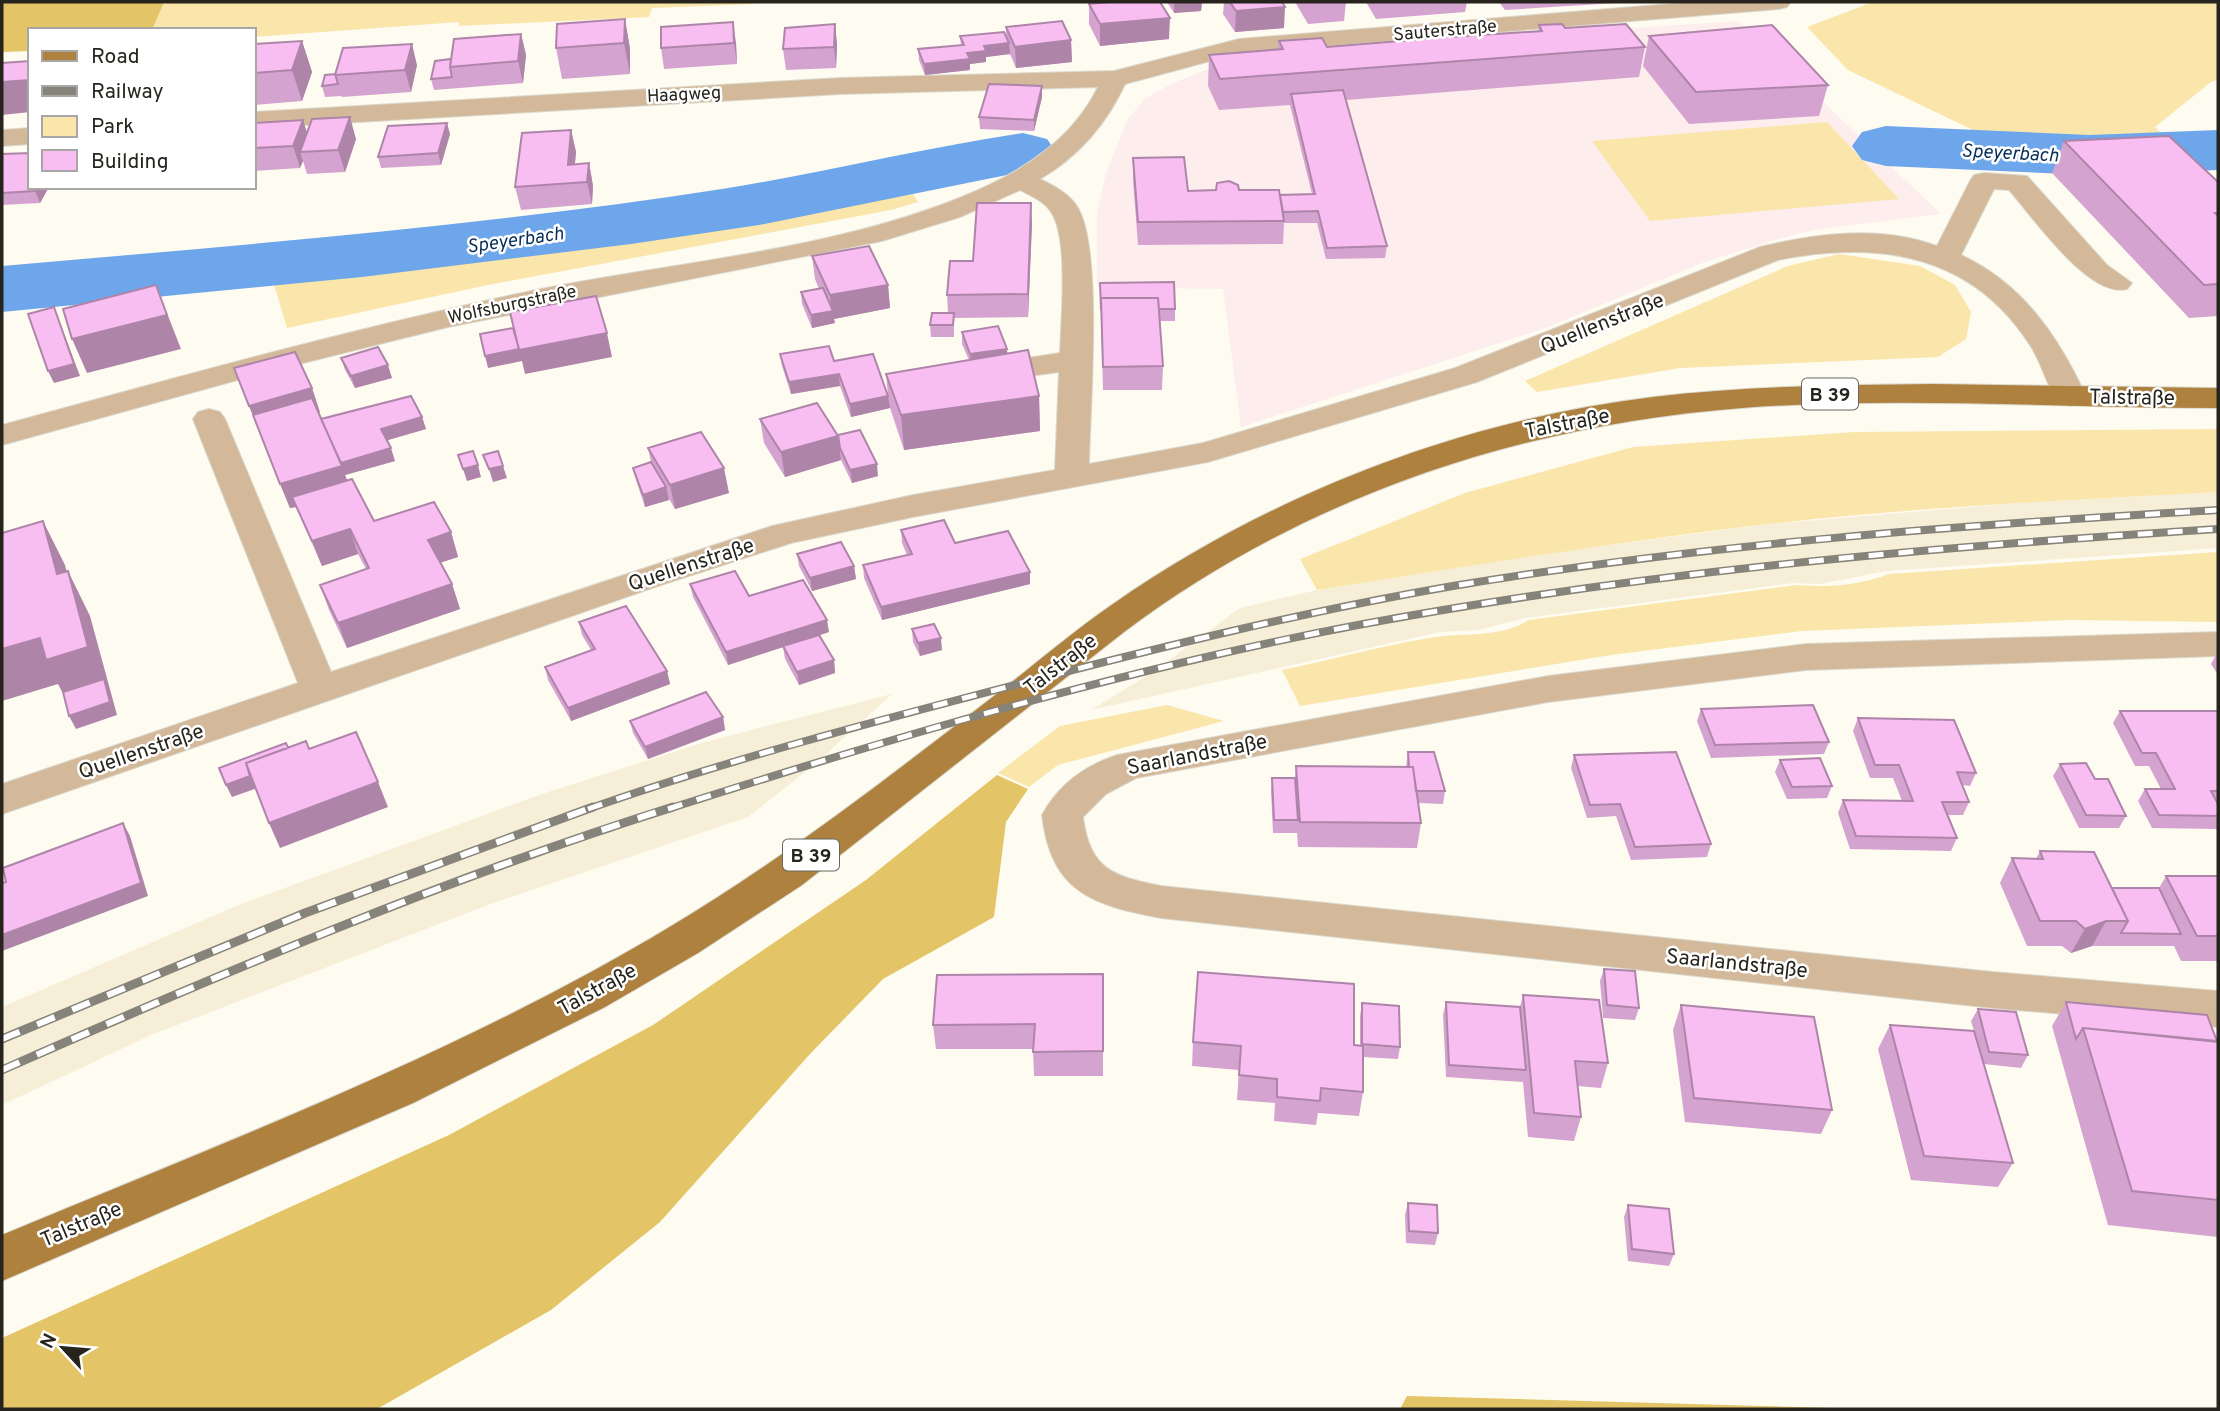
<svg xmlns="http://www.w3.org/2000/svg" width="2220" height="1411" viewBox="0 0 2220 1411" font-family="Overpass,sans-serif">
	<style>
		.built { fill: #f6eed6 }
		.education { fill: #fdedec }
		.green { fill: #fae6ab }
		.forest { fill: #e3c467 }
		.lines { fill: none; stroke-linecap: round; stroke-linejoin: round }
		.river { fill: #6ea6ec; fill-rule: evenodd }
		.minor-casing { stroke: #dbd9cf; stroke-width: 2 }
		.major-casing { stroke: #dbd9cf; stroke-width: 2 }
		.minor { fill: #d3b999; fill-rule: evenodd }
		.major { fill: #af813f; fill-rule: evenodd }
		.rail-far1-casing { stroke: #86837b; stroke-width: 8 }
		.rail-casing { stroke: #86837b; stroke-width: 9 }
		.rail-far1 { stroke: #fff; stroke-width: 5; stroke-dasharray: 15; stroke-linecap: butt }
		.rail { stroke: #fff; stroke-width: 6; stroke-dasharray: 19; stroke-linecap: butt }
		.wall { fill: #d5a3d0 }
		.shaded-wall { fill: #ae85a9 }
		.building { fill: #f8bef2; stroke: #ae85a9; stroke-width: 2 }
		.labels { text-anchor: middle; stroke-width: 5; stroke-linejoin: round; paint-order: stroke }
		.far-street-label { font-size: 18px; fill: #26241d; stroke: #fff }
		.far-water-label { font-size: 19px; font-style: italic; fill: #072f5a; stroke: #fff }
		.shield { fill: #fff; stroke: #676661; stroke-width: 2 }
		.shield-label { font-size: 19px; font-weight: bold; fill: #26241d }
		.street-label { font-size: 21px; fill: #26241d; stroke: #fff }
	</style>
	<rect width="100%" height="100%" fill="#fefbf1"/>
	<path class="built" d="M2218 492V548L1886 571 1820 584 1793 583 1525 618 1479 630 1440 632 1091 710 1156 670 1240 608 1317 590 1556 552 1770 524 2031 502Z
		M892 694 814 765 748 817 493 903 151 1035 2 1105V1007L241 904 542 794 705 742Z"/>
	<path class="education" d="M1738 21 1941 214 1818 229 1778 239 1702 263 1548 327 1241 427 1223 289 1097 287V214L1106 173 1127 120 1146 98 1173 83 1211 68 1545 34Z"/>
	<path class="green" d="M2 2H754V4L652 8 649 17 459 26V22L254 37V30H152L160 9Z
		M1873 2H2218V80L2211 82 2155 127 2165 138 2000 143 1848 70 1807 27Z
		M1827 122 1899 199 1650 221 1592 141Z
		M904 180 918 202 891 210 483 286 287 328 271 274 729 216Z
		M1839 254 1920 266 1955 285 1971 312 1966 339 1938 357 1680 368 1537 392 1525 381 1788 266Z
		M2218 429V492C2068 500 1918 507 1768 524 1617 542 1467 566 1317 590L1300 559 1465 493 1633 447 1855 432Z
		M2218 552V622L2070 620 1802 631 1611 655 1300 706 1282 670C1331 660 1380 646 1430 638 1463 632 1499 639 1529 620L1797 585C1828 588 1860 585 1889 574Z
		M1167 705 1224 721 1058 765 1029 787 998 773 1060 726Z"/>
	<path class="forest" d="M2 2H164L152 30H30V51L2 52Z
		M997 775 1028 789 1006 822 994 917 883 979 809 1055 660 1222 551 1310 377 1409H2V1338L449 1135 653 1025 866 880Z
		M1407 1396 1866 1409H1400Z"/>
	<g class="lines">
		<path class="river" d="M1886 126 2090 135 2218 130V170L2090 175 1886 166 1862 160 1852 146 1862 132Z
			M1023 133 1047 139 1057 153 1047 167 759 225 631 244 362 277 2 312V266C242 245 483 226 722 189 823 173 922 148 1023 133Z"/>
		<g class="minor-casing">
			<path id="minor" d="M1695 2H1791L1787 7 1779 9 1240 53 1125 84C1107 123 1078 157 1040 179 1054 186 1070 194 1078 208 1103 251 1090 408 1089 464L1203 443 1455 368 1760 247C1817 233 1881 225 1937 246L1970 181 1974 175 1984 173 2027 176 2107 265 2132 283 2127 289C2089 299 2033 217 2009 190L1994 189 1961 255C2023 284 2058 336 2086 396L2081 403 2070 406 2059 403C2046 385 2042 363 2030 345 1971 253 1877 240 1778 260L1477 382 1208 462 913 517 791 543 658 586 2 814V784L298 683 193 419 198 412 209 409 220 412 225 419 331 672 772 526 913 495 1055 470 1059 372 981 383 970 381 965 374 970 367 981 365 1060 353C1061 320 1069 238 1051 212 1044 201 1031 196 1020 190L960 217 882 241 448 327 267 372 2 445V425C179 377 356 327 536 290 681 261 840 250 976 191 1026 169 1073 138 1098 87L840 94 254 128V112L840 78 1114 71 1239 39Z
				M30 128V144L2 146V130Z
				M2218 632V656L1806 670 1548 702 1136 778 1106 794 1083 817C1090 870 1113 876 1161 886L1993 972 2218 991V1027L1993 1008 1161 918C1092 905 1051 892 1042 815 1059 784 1084 766 1117 755L1548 676 1806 644Z"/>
		</g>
		<g class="major-casing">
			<path id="major" d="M1933 384 2218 388V408C2060 408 1900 396 1742 408 1520 425 1303 497 1124 632L802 885 698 953 605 1007 413 1103 2 1281V1235C227 1141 458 1054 668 928 782 860 889 777 994 696 1033 666 1072 632 1113 604 1271 494 1462 420 1653 397 1746 386 1839 385 1933 384Z"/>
		</g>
		<use href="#minor" class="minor"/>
		<use href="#major" class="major"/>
		<g class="rail-far1-casing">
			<path id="rail-far1" d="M588 809C730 759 876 721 1022 683 1165 646 1307 611 1453 586 1706 544 1962 525 2218 510
				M668 809C894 737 1125 669 1358 625 1642 572 1930 547 2218 529"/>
		</g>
		<g class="rail-casing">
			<path id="rail" d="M2 1039 305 913 593 807
				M2 1070C222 973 444 879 673 807"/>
		</g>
		<use href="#rail-far1" class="rail-far1"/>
		<use href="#rail" class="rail"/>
	</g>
	<path class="wall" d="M1167 2H1202L1201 11 1174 13Z
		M1224 2H1282L1284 28 1235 32 1223 14Z
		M1295 2H1346L1344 21 1308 24Z
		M1366 2H1467L1465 12 1376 19Z
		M1499 2H1633L1505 10Z
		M1089 4 1169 39 1100 46 1089 24Z
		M625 19 630 49V74L562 79 556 48Z
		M835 24 837 45 836 68 786 70 783 49Z
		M1539 25 1565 28 1645 47 1639 77 1346 100 1387 246 1385 258 1326 259 1317 223H1284L1283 244 1138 245 1133 180V158L1188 191 1239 190 1280 195 1312 194 1290 105 1219 110 1208 86 1209 55 1278 49 1279 41 1327 47 1421 40 1422 34 1450 37 1538 31Z
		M1006 27 1071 40 1072 62 1016 68 1010 54 986 57V62L970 64V70L925 75 919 60 918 49 961 45 960 36 1006 38Z
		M521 34 526 55 523 83 434 90 431 79 451 59Z
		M1649 36 1828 85 1819 116 1689 124 1643 66Z
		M302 41 312 72 302 101 254 105V44Z
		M736 43 737 64 664 69 661 48Z
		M417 65 411 92 342 97 341 96 325 97 322 86 325 75Z
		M1042 97 1034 131 980 129 979 117Z
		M254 123 307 133 356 139 345 172 307 174 303 161 300 168 254 171Z
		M571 130 576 152 575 164 589 163 593 186 592 204 521 210 515 187Z
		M450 134 441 165 381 168 378 157Z
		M2064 141 2218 182V316L2189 318 2052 173Z
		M2 154 49 187 40 203 2 205Z
		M1032 217 1028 317 954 318V337H931L930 325 948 313 947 295Z
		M812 256 888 285 890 308 834 319 835 323 812 328 802 304 801 292 819 289 815 279Z
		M1100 283 1175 309V321H1160L1163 366 1162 390H1103Z
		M962 332 1007 349V353L1039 396 1040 431 904 450 890 408 851 417 840 386 791 394 782 366 780 354 834 361 888 396 886 374 969 360 962 344Z
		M341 358 392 378 355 388 345 370Z
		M234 368 312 388 321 419 422 417 426 429 387 440 395 461 345 475 347 480 374 521 451 532 458 557 440 563 452 584 460 609 347 648 329 610 320 585 366 569 358 554 322 566 296 507 290 508Z
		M760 419 838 435 878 476 852 483 841 460 785 477 764 443Z
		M648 448 729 493 675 509 669 499V500L645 507 636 480 633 468 651 462Z
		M901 530 955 543 1030 572V584L882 620 864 578 863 565 907 555 902 543Z
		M797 554 854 566 856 579 812 591 799 566Z
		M690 584 749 596 829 632 820 635 834 660 835 673 799 685 785 659 783 647 728 665 693 597Z
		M579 622 667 671 670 684 571 721 548 680 545 667 591 650 582 635Z
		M912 629 942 650 920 656 913 642Z
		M2218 651V675L2211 664Z
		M1701 709 1829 742 1824 754 1711 758 1697 721Z
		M2120 711H2218V827L2217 829 2152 828 2138 801 2145 789H2161L2149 766H2135L2113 723Z
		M723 717 725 730 648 759 633 733 630 721Z
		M1858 718 1976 773 1970 786 1962 785 1969 802 1963 815H1948L1957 838 1951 851 1850 849 1838 813 1843 800 1902 801 1893 778H1870L1853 731Z
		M1408 752 1445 791 1443 804 1418 803 1421 823 1417 848 1298 847 1297 833H1273L1271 791 1272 778H1295L1296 766 1406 767Z
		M1574 755 1711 844 1707 857 1631 860 1616 816 1587 818 1571 768Z
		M1780 760 1832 786 1827 798 1787 799 1775 772Z
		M2060 764 2095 779 2126 816 2119 828H2079L2053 776Z
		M2040 851 2112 888H2159L2166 876H2218V961H2181L2174 946H2092L2071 953 2062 946H2027L2000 883 2012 858 2036 859Z
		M1604 969 1639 1008 1635 1020 1603 1018 1600 981Z
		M1103 974V1076H1034L1033 1049H936L933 1025Z
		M1523 995 1608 1063 1601 1088 1578 1086 1581 1117 1574 1141 1528 1137 1523 1082 1446 1077 1443 1015 1446 1002 1520 1007Z
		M2066 1002 2218 1042V1237L2108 1225 2052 1026Z
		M1362 1003 1400 1047 1398 1059 1363 1057V1092L1359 1116 1318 1113 1316 1125 1274 1121 1275 1103 1237 1100 1239 1070 1192 1066 1193 1042 1360 1046V1016Z
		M1681 1005 1832 1110 1821 1134 1685 1122 1673 1030Z
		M1978 1009 2028 1055 2021 1068 1984 1064 2013 1163 1998 1187 1911 1180 1878 1049 1890 1025 1974 1031 1971 1021Z
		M1408 1203 1438 1233 1435 1245 1406 1243 1405 1215Z
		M1628 1205 1674 1254 1669 1266 1628 1261 1624 1217Z"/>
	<path class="shaded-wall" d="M1174 2H1202L1201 11 1174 13Z
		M1285 7 1284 28 1235 32 1236 11Z
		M1170 18 1169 39 1100 46V24Z
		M625 19 630 49V74L624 43Z
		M733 22 736 43 737 64 734 43Z
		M835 24 837 45 836 68 834 47Z
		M521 34 526 55 523 83 518 61Z
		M1071 40 1072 62 1016 68 1015 47Z
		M302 41 312 72 302 101 292 70Z
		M1009 43 1010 54 986 57V62L970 64V70L925 75 924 64 967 53 984 46Z
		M412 44 417 65 411 92 405 70Z
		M30 80V112L2 115V82Z
		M1042 86V97L1034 131V120Z
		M350 117 356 139 345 172 338 150Z
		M303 120 310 142 300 152 303 161 300 168 293 146Z
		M447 123 450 134 441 165 438 153Z
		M571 130 576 152 573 183 568 165Z
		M589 163 593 186 592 204 587 182Z
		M38 187H49L40 203 35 191Z
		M1031 203 1032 226 1028 317V294Z
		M156 285 181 349 87 373 72 339Z
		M888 285 890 308 834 319 835 323 812 328 811 315 831 312 830 295Z
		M54 307 80 376 54 383 48 371Z
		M607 333 612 357 525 374 522 361 488 368 485 356Z
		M1007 349 1008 361 971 366 970 354Z
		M388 365 392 378 355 388 351 376Z
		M839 374 840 386 791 394 789 382Z
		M312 388 320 412 259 430 249 406Z
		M888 396 890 408 851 417 850 404Z
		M1039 396 1040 431 904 450 901 415Z
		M422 417 426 429 385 441 381 429Z
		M838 436 841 460 785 477 781 452Z
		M391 448 395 461 345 475 351 490 292 497 296 507 290 508 280 484 340 463Z
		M877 464 878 476 852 483 850 470Z
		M478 465 481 477 467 481 463 469Z
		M503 466 507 478 493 482 489 469Z
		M724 468 729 493 675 509 670 485Z
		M666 487 669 500 645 507 643 495Z
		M43 521 65 565 80 619 57 574Z
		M350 529 358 554 322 566 312 541Z
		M451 532 458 557 436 564 428 540Z
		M854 566 856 579 812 591 810 578Z
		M68 571 90 616 117 715 76 729 69 716V705L58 684 2 701V649Z
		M1030 572V584L882 620 881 607Z
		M452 584 460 609 347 648 338 623Z
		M827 620 829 632 728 665 726 652Z
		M941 638 942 650 920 656 918 643Z
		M834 660 835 673 799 685 797 672Z
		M667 671 670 684 571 721 568 708Z
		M723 717 725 730 648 759 645 747Z
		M293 760 299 773 232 797 226 785Z
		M378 782 388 807 280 848 269 823Z
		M123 823 130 836 148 896 2 951V935Z
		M2106 921 2092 946 2071 953 2085 929Z"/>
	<path class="building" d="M1109 2H1160L1170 18 1100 24 1089 4Z
		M1230 2H1282L1285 7 1236 11Z
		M625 19 624 43 556 48 557 24Z
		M1062 21 1071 40 1015 47 1006 27Z
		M733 22 734 43 661 48V27Z
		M835 24 834 47 783 49 785 28Z
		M1562 24 1565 28 1626 24 1645 47 1220 79 1209 55 1283 49 1279 41 1322 38 1327 47 1426 39 1422 34 1447 32 1450 37 1542 31 1539 25Z
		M1772 25 1828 85 1696 92 1649 36Z
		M1004 32 1009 43 984 46 986 51 967 53 970 59 924 64 918 49 964 45 960 36Z
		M521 34 518 61 450 67 454 39Z
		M302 41 292 70 254 73V44Z
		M412 44 405 70 335 75 343 48Z
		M451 59 450 67 452 77 431 79 435 61Z
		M30 61V80L2 82V63Z
		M335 74 338 84 322 86 325 75Z
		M989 84 1042 86 1034 120 979 117Z
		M1343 90 1387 246 1327 248 1318 211 1283 212 1280 195 1315 194 1291 94Z
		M350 117 338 150 300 152 312 119Z
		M303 120 293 146 254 148V123Z
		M447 123 438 153 378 157 388 126Z
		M571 130 568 165 589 163 587 182 515 187 522 133Z
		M2169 136 2218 182V213H2215L2218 216V284L2204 285 2064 141Z
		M30 153V187H38L35 191 2 193V154Z
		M1184 157 1188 191 1216 190 1217 183 1229 181 1238 185 1239 190H1279L1284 221 1138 222 1133 158Z
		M977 203H1031L1028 294 947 295 950 261H973Z
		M869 246 888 285 830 295 812 256Z
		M1174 282 1175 309H1159L1158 298H1101V310L1100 283Z
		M156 285 167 315 72 339 63 309Z
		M823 288 833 311 811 315 801 292Z
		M596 296 607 333 519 350 510 312Z
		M1101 298H1158L1163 366 1103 367Z
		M54 307 74 364 48 371 28 314Z
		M932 313H954L953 325H930Z
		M998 326 1007 349 970 354 962 332Z
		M513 328 519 349 485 356 480 334Z
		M829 346 834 361 873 354 888 396 850 404 839 374 789 382 780 354Z
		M378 347 388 365 351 376 341 358Z
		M1028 350 1039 396 901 415 886 374Z
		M295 352 312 388 249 406 234 368Z
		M411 396 422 417 381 429 391 448 341 463 321 419Z
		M312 398 342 466 280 484 253 415Z
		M817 403 838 436 781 452 760 419Z
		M860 430 877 464 850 470 840 448 838 435Z
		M701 432 724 468 670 485 648 448Z
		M473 451 478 465 463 469 458 455Z
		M498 451 503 466 489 469 483 455Z
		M651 462 666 487 643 495 633 468Z
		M352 479 374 521 434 502 451 532 428 540 452 584 338 623 320 585 369 568 350 529 312 541 292 497Z
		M944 520 955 543 1008 531 1030 572 881 607 863 565 912 554 901 530Z
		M43 521 57 574 68 571 88 647 46 660 40 638 2 649V533Z
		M841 542 854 566 810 578 797 554Z
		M735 571 749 596 803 580 827 620 726 652 690 584Z
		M626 606 667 671 568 708 545 667 595 649 579 622Z
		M934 624 941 638 918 643 912 629Z
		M819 635 834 660 797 672 783 646Z
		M104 679 110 702 69 716 63 692Z
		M706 692 723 717 645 747 630 721Z
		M1813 705 1829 742 1715 745 1701 709Z
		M2120 711H2218V791H2211L2218 804V816L2159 815 2145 789H2175L2156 753H2142Z
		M1858 718 1954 720 1976 773 1957 772 1969 802H1942L1957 838 1856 836 1843 800 1913 801 1899 765H1875Z
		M356 732 378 782 269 823 246 763 306 741 309 749Z
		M286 743 288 748 246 763 250 776 226 785 219 768Z
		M1408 752H1434L1445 791H1416L1413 767H1409Z
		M1676 752 1711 844 1635 847 1620 804 1590 805 1574 755Z
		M1820 758 1832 786 1792 787 1780 760Z
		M2086 763 2095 779H2108L2126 816 2086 815 2060 764Z
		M1296 766 1413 767 1421 823 1300 822Z
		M1272 778H1295L1298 820H1274Z
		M123 823 141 883 2 935V883L6 882 3 868Z
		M2040 851 2094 852 2128 921H2106L2085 929 2076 921H2040L2012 858 2043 859Z
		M2166 876H2218V936H2197Z
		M2112 888H2159L2181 934 2121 933 2128 921Z
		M1604 969 1635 971 1639 1008 1607 1005Z
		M1198 972 1354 984V1045L1363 1046V1092L1321 1088 1320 1101 1277 1097V1079L1239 1075 1241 1046 1193 1042Z
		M1103 974V1051L1033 1052 1035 1024 933 1025 937 975Z
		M1523 995 1599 1000 1608 1063 1575 1061 1581 1117 1534 1113Z
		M1446 1002 1520 1007 1526 1070 1449 1065Z
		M2066 1002 2207 1015 2217 1041 2083 1028 2076 1039Z
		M1362 1003 1399 1006 1400 1047 1362 1044Z
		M1681 1005 1814 1017 1832 1110 1694 1098Z
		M1978 1009 2016 1012 2028 1055 1989 1052Z
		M1890 1025 1974 1031 2013 1163 1924 1156Z
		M2083 1028 2218 1042V1200L2132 1191Z
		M1408 1203 1437 1205 1438 1233 1409 1231Z
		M1628 1205 1669 1209 1674 1254 1632 1249Z"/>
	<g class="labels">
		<g class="far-street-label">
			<text transform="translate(1445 30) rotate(-5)" y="6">Sauterstraße</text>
			<text transform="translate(684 94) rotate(-3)" y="6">Haagweg</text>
			<text transform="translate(512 304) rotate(-12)" y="6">Wolfsburgstraße</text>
		</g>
		<g class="far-water-label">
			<text transform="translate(2010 152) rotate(3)" y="7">Speyerbach</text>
			<text transform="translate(515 239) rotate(-8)" y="7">Speyerbach</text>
		</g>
		<g class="shield">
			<rect x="1802" y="378.5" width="56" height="31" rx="5"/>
			<rect x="783" y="839.5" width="56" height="31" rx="5"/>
		</g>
		<g class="shield-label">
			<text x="1830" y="401">B 39</text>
			<text x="811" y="862">B 39</text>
		</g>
		<g class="street-label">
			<text transform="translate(1602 323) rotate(-22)" y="7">Quellenstraße</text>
			<text transform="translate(2132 397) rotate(1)" y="7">Talstraße</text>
			<text transform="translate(1567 423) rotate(-11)" y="7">Talstraße</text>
			<text transform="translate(691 564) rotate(-18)" y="7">Quellenstraße</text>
			<text transform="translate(1060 664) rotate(-38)" y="7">Talstraße</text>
			<text transform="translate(141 751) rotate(-19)" y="7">Quellenstraße</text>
			<text transform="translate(1197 754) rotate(-11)" y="7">Saarlandstraße</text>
			<text transform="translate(1737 963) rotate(6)" y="7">Saarlandstraße</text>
			<text transform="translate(597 989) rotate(-29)" y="7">Talstraße</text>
			<text transform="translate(81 1224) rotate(-23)" y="7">Talstraße</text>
		</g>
	</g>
	<rect width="2220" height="1411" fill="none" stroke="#26241d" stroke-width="7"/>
	<rect x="28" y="28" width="228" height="161" fill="#ffffff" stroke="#a8a7a5" stroke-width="2"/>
	<rect x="42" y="51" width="35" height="10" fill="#af813f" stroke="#a8a7a5" stroke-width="2"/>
	<text x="91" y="63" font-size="21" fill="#26241d">Road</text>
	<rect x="42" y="86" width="35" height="10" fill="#86837b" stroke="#a8a7a5" stroke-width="2"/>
	<text x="91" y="98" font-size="21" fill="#26241d">Railway</text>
	<rect x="42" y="116" width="35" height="21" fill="#fae6ab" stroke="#a8a7a5" stroke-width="2"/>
	<text x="91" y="133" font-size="21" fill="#26241d">Park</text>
	<rect x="42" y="150" width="35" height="21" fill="#f8bef2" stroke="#a8a7a5" stroke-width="2"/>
	<text x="91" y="168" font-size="21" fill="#26241d">Building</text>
	<g transform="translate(63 1348) rotate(296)" stroke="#ffffff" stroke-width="5" paint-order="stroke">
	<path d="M0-5L12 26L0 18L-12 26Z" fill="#26241d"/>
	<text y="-10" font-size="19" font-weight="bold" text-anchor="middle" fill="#26241d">N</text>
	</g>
</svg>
